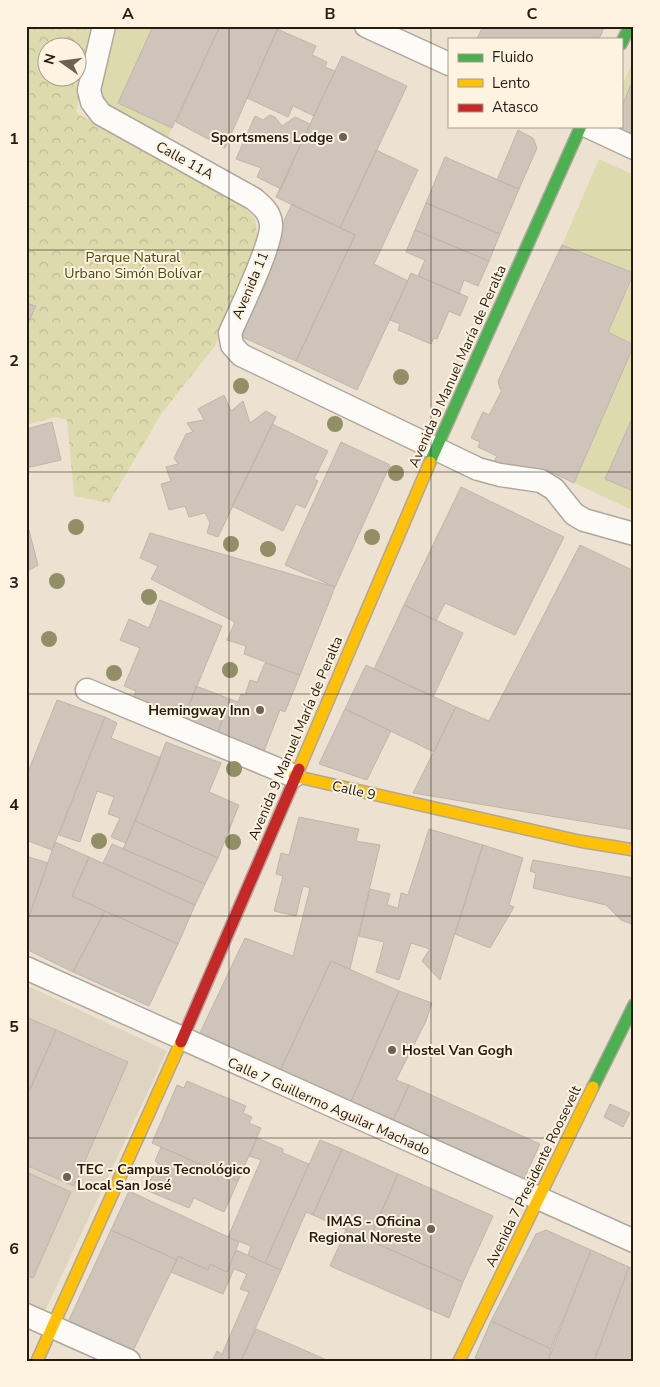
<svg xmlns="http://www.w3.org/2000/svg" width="660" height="1387" viewBox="0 0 660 1387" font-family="'Nunito Sans',sans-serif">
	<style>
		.education { fill: #dfd3c1 }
		.forest { fill: url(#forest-crowns); fill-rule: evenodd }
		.garden { fill: #dddbae }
		.building { fill: #cfc4b9; stroke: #c0b5aa }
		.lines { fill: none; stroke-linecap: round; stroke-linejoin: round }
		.street-casing { stroke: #b0a79b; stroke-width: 25 }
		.fast-casing { stroke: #b0a79b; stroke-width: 14 }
		.slow-casing { stroke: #b0a79b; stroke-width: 14 }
		.jam-casing { stroke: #b0a79b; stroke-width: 14 }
		.street { stroke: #fcfbf8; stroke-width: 22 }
		.fast { stroke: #4caf50; stroke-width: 11 }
		.slow { stroke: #ffc107; stroke-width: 11 }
		.jam { stroke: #c62828; stroke-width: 11 }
		.tree { fill: #928e66 }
		.grid { fill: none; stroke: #241d12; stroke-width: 1; stroke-opacity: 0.55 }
		.poi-dot { fill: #6a6255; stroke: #fef3e1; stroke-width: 2 }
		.labels { text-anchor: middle; stroke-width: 4; stroke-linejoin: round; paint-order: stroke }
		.poi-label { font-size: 14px; font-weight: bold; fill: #241d12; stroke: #fef3e1; text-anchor: end }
		.street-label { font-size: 14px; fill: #241d12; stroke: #fef3e1 }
		.park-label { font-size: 14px; fill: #484a0e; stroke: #fef3e1 }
		.neatline { fill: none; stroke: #241d12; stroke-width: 2 }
		.grid-label { font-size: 16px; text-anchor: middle; font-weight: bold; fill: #241d12 }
	</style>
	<defs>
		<pattern id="forest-crowns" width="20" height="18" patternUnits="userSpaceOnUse" patternTransform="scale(1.25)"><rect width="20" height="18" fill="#dddbae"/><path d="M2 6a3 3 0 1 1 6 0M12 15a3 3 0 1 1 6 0" fill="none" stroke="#bebc95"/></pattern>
	</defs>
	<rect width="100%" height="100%" fill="#ede2d2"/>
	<path class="education" d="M26 985 167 1051 45 1311 26 1302Z"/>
	<path class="forest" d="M26 26H94L76 113 239 202 255 219 258 241 222 330 215 346 162 413 109 503 74 496 67 420 55 417 26 425ZM48 48H78V78H48Z"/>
	<path class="garden" d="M113 26H153L118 103 172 128 166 141 109 111 99 99Z
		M634 59V83L632 82 621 109V87Z
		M599 159 634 175V273L562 245Z
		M634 276V344L608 332Z
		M634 345V511L574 483Z"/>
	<path class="building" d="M153 26H220L172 128 118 103Z
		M220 26H279L225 148 176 122Z
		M483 26H600L604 28 599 39H477Z
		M277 29 316 46 312 55 327 62 325 67 335 71 314 116 293 106 288 117 247 98Z
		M342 56 407 86 340 228 276 197Z
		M632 82 634 83V136L615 127 621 126V109Z
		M270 115 275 117 282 126 295 117 310 124 281 189 257 177 261 168 236 159 255 116 263 120Z
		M518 130 533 138 537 148 519 189 497 180Z
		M376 150 418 170 374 264 408 281 357 390 296 361 355 235 340 228Z
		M445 157 519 189 500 234 426 203Z
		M426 203 500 234 489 261 415 230Z
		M292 204 355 235 296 361 240 336 268 279 258 275Z
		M415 230 489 261 478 286 464 280 459 294 418 276 425 260 406 252Z
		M562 245 634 273 608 332 634 345 574 483 545 469 540 477 520 466 517 471 494 461 497 456 478 447 480 442 471 438 483 412 489 415 502 390 500 389 498 381Z
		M411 273 468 297 460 316 449 311 437 339 434 338 431 344 398 330 400 324 390 320Z
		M26 303 36 306 26 327Z
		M224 395 231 411 243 401 250 423 266 411 276 417 218 537 207 533 210 523 205 513 189 517 185 506 169 510 161 484 171 481 166 467 178 464 174 458 186 434 193 432 187 423 204 420 198 409Z
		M634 414V490L633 491 605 479Z
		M52 422 61 460 26 468V429Z
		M272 424 328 451 314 479 318 481 305 508 296 504 283 531 232 506Z
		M341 442 390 465 335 587 285 565Z
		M461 487 564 537 515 635 445 603 436 621 404 605Z
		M29 530 38 565 26 572V532Z
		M150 533 335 587 300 675 244 654 246 646 227 640 235 622 151 579 158 566 140 558Z
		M580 545 634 571V830L413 793 456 707 489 721Z
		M160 600 222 626 187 710 175 705 170 717 132 701 136 691 124 686 140 648 120 640 129 619 149 628Z
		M404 605 463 633 433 697 374 669Z
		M265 663 300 675 285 712 280 710 264 751 218 733 230 699 238 702 241 694 245 695 250 680 257 682Z
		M366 665 456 707 434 752 345 709Z
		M196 686 230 699 217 734 183 721Z
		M57 700 105 717 52 850 26 840V777Z
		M345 709 391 731 367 780 319 764Z
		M105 717 117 723 111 738 161 758 126 843 111 837 120 818 108 814 114 797 97 791 80 842 59 835Z
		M166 742 221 763 209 792 239 805 218 858 135 821Z
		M299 817 359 829 356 841 380 845 350 969 331 961 279 1073 198 1037 245 938 293 956 310 888 303 886 296 916 274 911 283 876 276 874 281 853 289 855Z
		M135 821 218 858 205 884 123 849Z
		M429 829 483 845 440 980 422 961 430 949 411 943 399 980 376 972 384 942 359 936 370 889 390 894 387 905 398 908 401 893 408 895Z
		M55 842 89 857 72 896 105 911 73 972 26 949V925Z
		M112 844 205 884 195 905 103 863Z
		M483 845 523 858 509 905 514 907 490 948 455 934Z
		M26 856 48 863 26 925Z
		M89 857 195 905 178 944 72 896Z
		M533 860 634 878V925L621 920 606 905 533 888 536 873 530 871Z
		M105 911 178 944 149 1006 73 972Z
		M331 961 399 991 350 1104 279 1073Z
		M399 991 432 1003 426 1021 396 1080 409 1085 391 1125 350 1104Z
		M26 1017 56 1030 31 1088 26 1086Z
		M56 1030 128 1062 74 1186 26 1165V1097Z
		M187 1081 246 1106 243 1113 252 1117 249 1123 261 1128 238 1181 152 1143 177 1085 184 1088Z
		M409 1085 540 1144 523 1181 391 1125Z
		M610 1104 630 1113 623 1127 604 1117Z
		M257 1138 283 1149V1153L309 1164 265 1263 248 1255 251 1246 228 1237 261 1160 249 1156Z
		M320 1140 342 1149 313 1215 306 1212 281 1270 265 1263Z
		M161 1147 238 1181 224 1212 194 1198 189 1208 146 1190 158 1163 155 1161Z
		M342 1149 398 1174 369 1240 313 1215Z
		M26 1172 71 1192 33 1278 26 1275Z
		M398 1174 493 1216 463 1282 369 1240Z
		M129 1191 239 1242 227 1272 210 1264 208 1270 178 1256 177 1260 111 1230Z
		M111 1230 177 1260 132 1353 68 1322Z
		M346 1230 463 1282 449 1318 330 1266Z
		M546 1230 591 1250 551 1349 491 1321 536 1234Z
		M236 1250 281 1270 241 1361H212L217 1351 222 1354 249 1292 240 1289 247 1274 234 1269 223 1294 171 1272 178 1256 208 1270 210 1264 227 1272Z
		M591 1250 629 1267 594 1361H548Z
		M629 1267 634 1269V1361H594Z
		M491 1321 551 1349 548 1361H486L475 1358Z
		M256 1329 329 1361H241Z"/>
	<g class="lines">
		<g class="street-casing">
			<path id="street" d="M104 26 89 90 92 102 101 114 254 199C262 206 270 212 271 224 273 243 239 312 230 333L232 345 241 355 478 469 500 475 541 481 554 489 574 514 584 520 634 534
				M366 26 449 64
				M587 126 634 148
				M87 690 294 776
				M26 968 634 1241
				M26 1315 129 1361"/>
		</g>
		<g class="fast-casing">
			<path id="fast" d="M621 44 630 26
				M430 462 581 126
				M593 1087 634 1005"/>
		</g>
		<g class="slow-casing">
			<path id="slow" d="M299 769 430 462
				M294 776 579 841 634 850
				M37 1361 181 1042
				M459 1361 593 1087"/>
		</g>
		<g class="jam-casing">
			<path id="jam" d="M181 1042 299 769"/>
		</g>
		<use href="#street" class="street"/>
		<use href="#fast" class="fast"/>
		<use href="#slow" class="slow"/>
		<use href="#jam" class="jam"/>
	</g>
	<g class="tree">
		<circle cx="401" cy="377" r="8"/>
		<circle cx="241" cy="386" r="8"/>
		<circle cx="335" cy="424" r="8"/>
		<circle cx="396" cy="473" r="8"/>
		<circle cx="76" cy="527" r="8"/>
		<circle cx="372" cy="537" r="8"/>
		<circle cx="231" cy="544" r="8"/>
		<circle cx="268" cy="549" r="8"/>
		<circle cx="57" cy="581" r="8"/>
		<circle cx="149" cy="597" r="8"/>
		<circle cx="49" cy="639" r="8"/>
		<circle cx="230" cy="670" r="8"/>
		<circle cx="114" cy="673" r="8"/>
		<circle cx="234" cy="769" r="8"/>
		<circle cx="99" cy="841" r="8"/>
		<circle cx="233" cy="842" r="8"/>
	</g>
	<path class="grid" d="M229 26V1361M431 26V1361M26 250H634M26 472H634M26 694H634M26 916H634M26 1138H634"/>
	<g class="poi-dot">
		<circle cx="343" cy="137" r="5"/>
		<circle cx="260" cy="710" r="5"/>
		<circle cx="392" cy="1050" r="5"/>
		<circle cx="67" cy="1177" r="5"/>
		<circle cx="431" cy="1229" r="5"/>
	</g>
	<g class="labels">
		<g class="poi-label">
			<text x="333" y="142">Sportsmens Lodge</text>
			<text x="250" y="715">Hemingway Inn</text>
			<text x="402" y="1055" text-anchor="start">Hostel Van Gogh</text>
			<text x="77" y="1174" text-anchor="start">TEC - Campus Tecnológico<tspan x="77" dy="16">Local San José</tspan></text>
			<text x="421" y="1226">IMAS - Oficina<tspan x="421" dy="16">Regional Noreste</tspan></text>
		</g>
		<g class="street-label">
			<text transform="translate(185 160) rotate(29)" y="5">Calle 11A</text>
			<text transform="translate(250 285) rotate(-67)" y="5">Avenida 11</text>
			<text transform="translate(457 366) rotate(-66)" y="5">Avenida 9 Manuel María de Peralta</text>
			<text transform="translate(295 738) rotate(-67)" y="5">Avenida 9 Manuel María de Peralta</text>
			<text transform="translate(354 790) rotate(13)" y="5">Calle 9</text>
			<text transform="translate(329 1106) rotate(24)" y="5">Calle 7 Guillermo Aguilar Machado</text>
			<text transform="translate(533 1176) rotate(-64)" y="5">Avenida 7 Presidente Roosevelt</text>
		</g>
		<g class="park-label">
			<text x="133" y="262">Parque Natural<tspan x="133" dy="16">Urbano Simón Bolívar</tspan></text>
		</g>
	</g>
	<rect width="660" height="1387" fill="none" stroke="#fef3e1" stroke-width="55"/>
	<rect x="448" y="38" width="175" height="90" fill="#fef3e1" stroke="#a79d8e"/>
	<rect x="458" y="54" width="25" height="8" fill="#4caf50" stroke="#a79d8e"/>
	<text x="492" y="62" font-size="15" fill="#241d12">Fluido</text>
	<rect x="458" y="79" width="25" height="8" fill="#ffc107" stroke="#a79d8e"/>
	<text x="492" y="88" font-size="15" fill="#241d12">Lento</text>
	<rect x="458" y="104" width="25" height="8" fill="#c62828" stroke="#a79d8e"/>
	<text x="492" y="112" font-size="15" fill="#241d12">Atasco</text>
	<g transform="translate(62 62) rotate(284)"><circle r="24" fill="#fef3e1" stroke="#a79d8e"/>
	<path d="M0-4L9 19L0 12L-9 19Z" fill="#6a6255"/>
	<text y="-8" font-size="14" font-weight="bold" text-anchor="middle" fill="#241d12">N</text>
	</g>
	<rect x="28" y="28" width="604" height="1332" class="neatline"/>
	<g class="grid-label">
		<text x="128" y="19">A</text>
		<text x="330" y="19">B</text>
		<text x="532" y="19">C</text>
		<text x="14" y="144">1</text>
		<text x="14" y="366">2</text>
		<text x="14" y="588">3</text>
		<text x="14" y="810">4</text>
		<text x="14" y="1032">5</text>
		<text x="14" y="1254">6</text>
	</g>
</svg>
